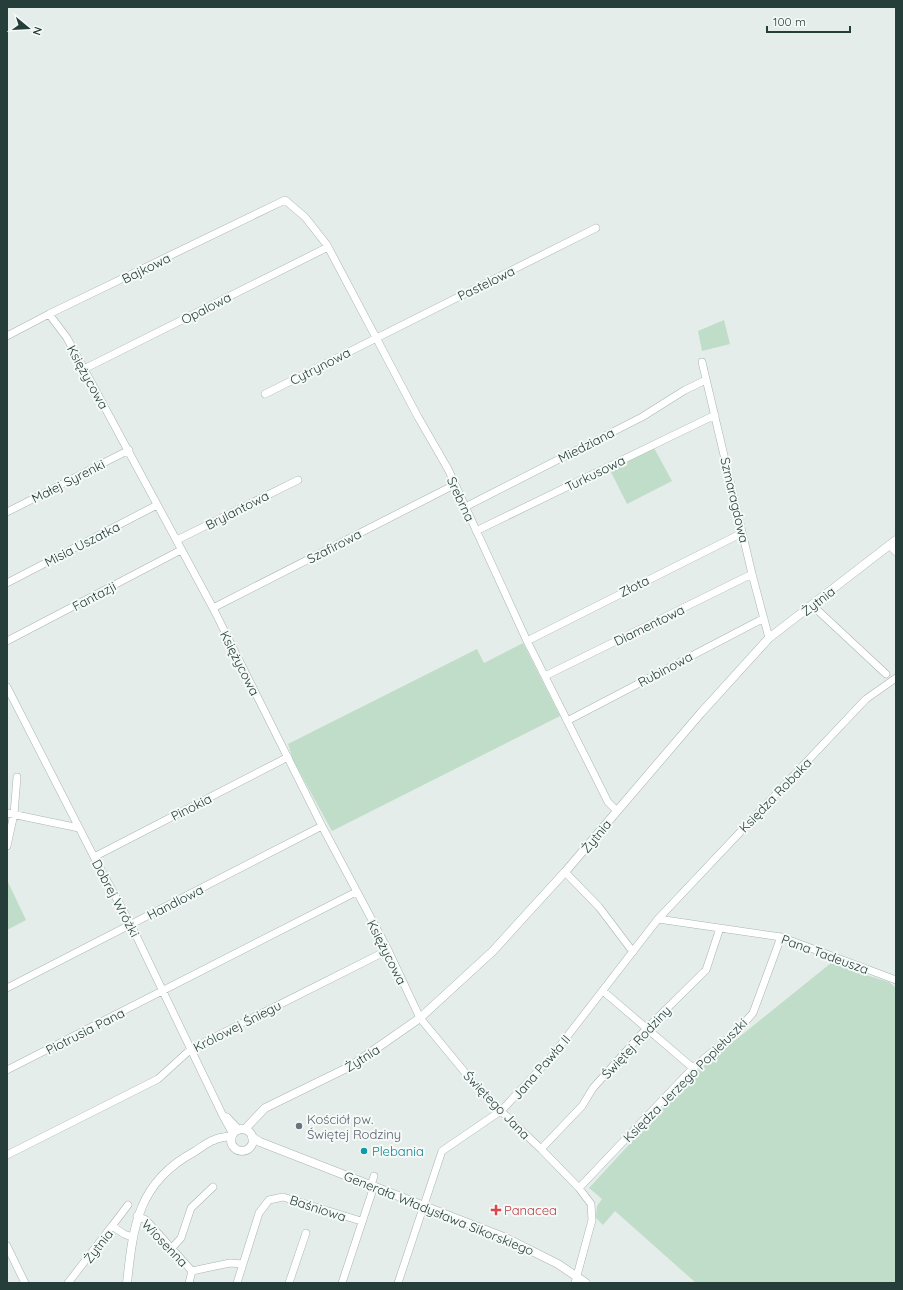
<svg xmlns="http://www.w3.org/2000/svg" width="903" height="1290" viewBox="0 0 903 1290" font-family="Quicksand,sans-serif">
	<style>
		.green { fill: #bfddc9 }
		.lines { fill: none; stroke-linecap: round; stroke-linejoin: round }
		.minor-casing { stroke: #a8b5b1; stroke-width: 8 }
		.tertiary-casing { stroke: #a8b5b1; stroke-width: 9 }
		.minor { stroke: #fff; stroke-width: 7 }
		.tertiary { stroke: #fff; stroke-width: 8 }
		.worship-dot { fill: #6b7280; stroke: #f5faf8; stroke-width: 1.5 }
		.culture-dot { fill: #0f9aa8; stroke: #f5faf8; stroke-width: 1.5 }
		.health-dot { fill: #e0444e; stroke: #f5faf8; stroke-width: 1.5 }
		.labels { text-anchor: middle; stroke-width: 4; stroke-linejoin: round; paint-order: stroke }
		.street-label { font-size: 13px; fill: #253e39; stroke: #f5faf8 }
		.worship-label { font-size: 13px; fill: #5b616d; stroke: #f5faf8; text-anchor: start }
		.culture-label { font-size: 13px; fill: #0d838f; stroke: #f5faf8; text-anchor: start }
		.health-label { font-size: 13px; fill: #be3a42; stroke: #f5faf8; text-anchor: start }
	</style>
	<rect width="100%" height="100%" fill="#e5edea"/>
	<path class="green" d="M724 320 730 344 702 351 698 331Z
		M653 446 672 481 627 504 609 468Z
		M523 643 560 716 332 831 293 760 288 744 477 649 484 663Z
		M7 880 26 920 7 930Z
		M836 959 856 972 889 982 896 988V1283H696L615 1211 603 1225 596 1218 597 1206 602 1199 589 1188 697 1071Z"/>
	<g class="lines">
		<g class="minor-casing">
			<path id="minor" d="M49 314 67 338 84 369 213 608 323 828 388 950 420 1018 482 1093 541 1149 579 1188 591 1204 592 1220 575 1283
				M7 336 49 314 285 200 305 217 327 245 418 417 448 469 527 641 595 776 608 802 617 811
				M702 362 752 574 769 638
				M84 369 328 247
				M265 394 596 228
				M465 507 642 417 685 390 706 380
				M7 512 129 450
				M476 531 715 415
				M177 540 298 480
				M889 545 896 552
				M7 583 157 505
				M812 605 886 674
				M213 608 454 485
				M7 641 181 550
				M527 641 742 533
				M545 676 752 574
				M7 687 94 857 131 925 223 1116 233 1134
				M567 721 764 618
				M7 813 79 828
				M7 846 14 814 17 777
				M94 857 288 757
				M565 872 599 907 633 952
				M658 919 781 937 896 980
				M7 988 322 826
				M603 991 693 1068
				M7 1070 356 892
				M227 1117 239 1130
				M541 1149 582 1106 593 1088 647 1028 706 970 720 928
				M7 1155 158 1079 191 1049 388 950
				M371 1185 374 1176
				M579 1188 693 1068 736 1032 753 1013 781 937
				M137 1216 146 1220 192 1271
				M112 1226 128 1205
				M7 1246 25 1283
				M171 1249 181 1238 191 1208 213 1187
				M68 1283 112 1226 124 1234 132 1237
				M189 1283 192 1271 230 1263 243 1264
				M237 1283 259 1213 269 1200 283 1197 361 1221
				M289 1283 306 1233
				M342 1283 374 1186
				M398 1283 442 1151 502 1110 552 1056 658 919 866 699 896 678"/>
		</g>
		<g class="tertiary-casing">
			<path id="tertiary" d="M245 1129 265 1108 351 1066 420 1018 493 951 512 930 565 872 700 714 769 638 896 540
				M231 1140a11 11 0 1 1 22 0a11 11 0 1 1-22 0Z
				M252 1137 260 1142 506 1238 558 1264 586 1283
				M127 1283C133 1226 138 1182 194 1152 201 1148 207 1142 214 1140 220 1137 226 1137 232 1136"/>
		</g>
		<use href="#minor" class="minor"/>
		<use href="#tertiary" class="tertiary"/>
	</g>
	<circle class="worship-dot" cx="299" cy="1126" r="4"/>
	<circle class="culture-dot" cx="364" cy="1151" r="4"/>
	<path class="health-dot" d="M494 1204h4v4h4v4h-4v4h-4v-4h-4v-4h4z"/>
	<g class="labels">
		<g class="street-label">
			<text transform="translate(146 268) rotate(-26)" y="5">Bajkowa</text>
			<text transform="translate(486 283) rotate(-26)" y="5">Pastelowa</text>
			<text transform="translate(206 308) rotate(-27)" y="5">Opalowa</text>
			<text transform="translate(320 366) rotate(-27)" y="5">Cytrynowa</text>
			<text transform="translate(88 377) rotate(61)" y="5">Księżycowa</text>
			<text transform="translate(586 445) rotate(-27)" y="5">Miedziana</text>
			<text transform="translate(595 473) rotate(-26)" y="5">Turkusowa</text>
			<text transform="translate(68 481) rotate(-27)" y="5">Małej Syrenki</text>
			<text transform="translate(461 499) rotate(65)" y="5">Srebrna</text>
			<text transform="translate(735 500) rotate(77)" y="5">Szmaragdowa</text>
			<text transform="translate(237 510) rotate(-27)" y="5">Brylantowa</text>
			<text transform="translate(82 544) rotate(-27)" y="5">Misia Uszatka</text>
			<text transform="translate(334 546) rotate(-27)" y="5">Szafirowa</text>
			<text transform="translate(634 586) rotate(-26)" y="5">Złota</text>
			<text transform="translate(94 596) rotate(-28)" y="5">Fantazji</text>
			<text transform="translate(818 601) rotate(-38)" y="5">Żytnia</text>
			<text transform="translate(649 625) rotate(-26)" y="5">Diamentowa</text>
			<text transform="translate(240 663) rotate(63)" y="5">Księżycowa</text>
			<text transform="translate(665 669) rotate(-28)" y="5">Rubinowa</text>
			<text transform="translate(775 795) rotate(-46)" y="5">Księdza Robaka</text>
			<text transform="translate(191 807) rotate(-27)" y="5">Pinokia</text>
			<text transform="translate(596 836) rotate(-50)" y="5">Żytnia</text>
			<text transform="translate(116 898) rotate(62)" y="5">Dobrej Wróżki</text>
			<text transform="translate(175 902) rotate(-27)" y="5">Handlowa</text>
			<text transform="translate(387 952) rotate(63)" y="5">Księżycowa</text>
			<text transform="translate(825 954) rotate(20)" y="5">Pana Tadeusza</text>
			<text transform="translate(237 1026) rotate(-27)" y="5">Królowej Śniegu</text>
			<text transform="translate(85 1031) rotate(-27)" y="5">Piotrusia Pana</text>
			<text transform="translate(636 1042) rotate(-47)" y="5">Świętej Rodziny</text>
			<text transform="translate(362 1058) rotate(-32)" y="5">Żytnia</text>
			<text transform="translate(541 1067) rotate(-49)" y="5">Jana Pawła II</text>
			<text transform="translate(685 1080) rotate(-45)" y="5">Księdza Jerzego Popiełuszki</text>
			<text transform="translate(497 1105) rotate(46)" y="5">Świętego Jana</text>
			<text transform="translate(318 1208) rotate(18)" y="5">Baśniowa</text>
			<text transform="translate(439 1213) rotate(22)" y="5">Generała Władysława Sikorskiego</text>
			<text transform="translate(165 1243) rotate(46)" y="5">Wiosenna</text>
			<text transform="translate(98 1246) rotate(-52)" y="5">Żytnia</text>
		</g>
		<g class="worship-label">
			<text x="307" y="1124">Kościół pw.<tspan x="307" dy="15">Świętej Rodziny</tspan></text>
		</g>
		<g class="culture-label">
			<text x="372" y="1156">Plebania</text>
		</g>
		<g class="health-label">
			<text x="504" y="1215">Panacea</text>
		</g>
	</g>
	<rect width="903" height="1290" fill="none" stroke="#253e39" stroke-width="16"/>
	<g transform="translate(28 28) rotate(108)" stroke="#f5faf8" stroke-width="3" paint-order="stroke">
	<path d="M0-3L7 15L0 10L-7 15Z" fill="#253e39"/>
	<text y="-6" font-size="11" font-weight="bold" text-anchor="middle" fill="#253e39">N</text>
	</g>
	<path d="M767 26v6h83v-6" fill="none" stroke="#253e39" stroke-width="2"/>
	<text x="773" y="26" font-size="12" fill="#253e39" stroke="#f5faf8" stroke-width="3" paint-order="stroke">100 m</text>
</svg>
